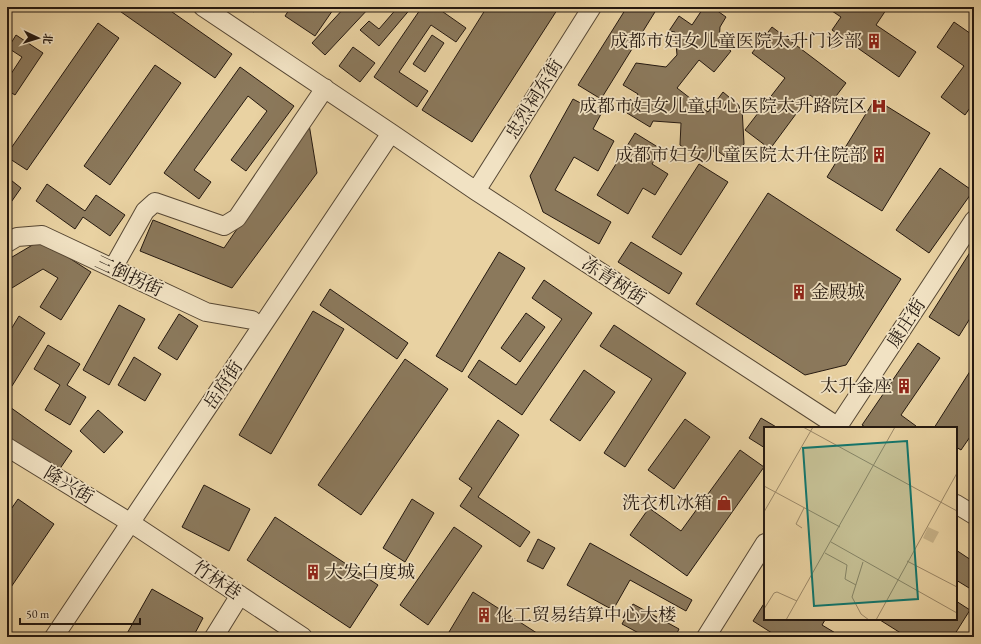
<svg xmlns="http://www.w3.org/2000/svg" width="981" height="644" viewBox="0 0 981 644" font-family="'EB Garamond','Noto Serif SC',serif">
	<style>
		.building { fill: #8b795c; stroke: #251910 }
		.lines { fill: none; stroke-linecap: round; stroke-linejoin: round }
		.minor-casing { stroke: #564734; stroke-width: 20 }
		.minor { stroke: #f1e2c3; stroke-width: 18 }
		.labels { text-anchor: middle; stroke-width: 3.5; stroke-linejoin: round; paint-order: stroke }
		.poi-label { font-size: 18px; fill: #251910; stroke: #f1e2c3; text-anchor: end }
		.street-label { font-size: 18px; fill: #251910; stroke: #f1e2c3 }
		.inset-road { fill: none; stroke: #9b8868; stroke-width: 1 }
		.view { fill: #0f766e; fill-opacity: 0.15; stroke: #0f766e; stroke-width: 2 }
		.inset-edge { fill: none; stroke: #251910; stroke-width: 2 }
	</style>
	<rect width="100%" height="100%" fill="#e9d2a2"/>
	<filter id="stains"><feTurbulence type="fractalNoise" baseFrequency=".005" numOctaves="4"/><feColorMatrix values="0 0 0 0 .2 0 0 0 0 .09 0 0 0 0 .02 0 0 0 .5 -.17"/></filter>
	<radialGradient id="worn" r=".72"><stop offset=".6" stop-color="#630" stop-opacity="0"/><stop offset="1" stop-color="#630" stop-opacity=".3"/></radialGradient>
	<path class="building" d="M114 7H165L232 54 215 78Z
		M247 7H257L254 12Z
		M291 7H335L315 36 285 16Z
		M345 7H370L325 55 312 43Z
		M398 7H412L379 46 360 30 369 21 379 29Z
		M422 7H436L466 28 456 42 431 25 399 72 428 91 417 107 374 77Z
		M487 7H559L472 142 422 110Z
		M627 7H658L601 99 578 85Z
		M704 7H712L726 17 720 27 719 42 731 51 714 72 699 60 677 88 708 112 723 92 742 108 744 144 732 162 715 149 705 163 680 145 681 123 653 121 650 127 627 113 638 94 623 85 636 63 666 67 677 55 675 32 669 31 679 16 692 25Z
		M826 7H888L876 25 916 52 899 77 832 30 841 17Z
		M954 22 974 36V102L965 115 941 97 964 66 937 47Z
		M98 23 119 38 27 170 7 157V154Z
		M772 27 846 83 827 108 810 95 770 149 745 130 785 78 752 53Z
		M16 35 43 53 15 95 7 90V80L22 57 8 48Z
		M432 35 444 43 425 72 413 64Z
		M353 47 375 63 360 82 339 66Z
		M155 65 181 83 110 185 84 166Z
		M240 67 294 106 246 171 231 160 267 111 248 96 194 170 211 182 199 199 164 173Z
		M573 99 601 114 593 129 614 141 598 171 574 157 555 190 611 222 599 244 543 212 530 176Z
		M875 99 930 133 882 211 827 177Z
		M309 124 317 173 232 288 140 251 153 220 224 248Z
		M635 133 661 149 652 164 668 174 655 195 643 188 628 214 597 195Z
		M699 164 728 182 681 255 652 237Z
		M940 168 973 191 929 253 896 230Z
		M7 177 21 188 7 208Z
		M47 184 85 211 96 195 125 215 110 236 83 217 75 229 36 201Z
		M768 193 901 279 846 365 805 375 696 304Z
		M41 240 91 272 61 320 40 307 58 278 43 269 7 291V260Z
		M631 242 682 273 669 294 618 262Z
		M974 246V312L959 336 929 317Z
		M499 252 525 268 462 372 436 356Z
		M544 280 592 313 522 415 468 377 479 360 516 385 562 319 532 298Z
		M330 289 408 343 397 359 320 305Z
		M119 305 145 319 109 385 83 370Z
		M313 311 344 329 271 454 239 435Z
		M526 313 545 327 520 362 501 348Z
		M179 314 198 326 177 360 158 348Z
		M19 316 45 333 12 386 7 383V336Z
		M614 325 686 373 625 467 604 453 652 379 600 346Z
		M918 343 940 358 901 415 916 426 915 428H867L862 425Z
		M48 345 80 364 67 385 86 397 70 425 45 410 60 385 34 369Z
		M134 357 161 374 145 401 118 385Z
		M405 359 448 389 361 515 318 485Z
		M974 365V431L961 450 956 447V428H934Z
		M584 370 615 392 580 441 550 420Z
		M7 405 72 451 57 473 7 438Z
		M98 410 123 432 104 453 80 431Z
		M761 418 778 428H765V448L749 438Z
		M685 419 710 437 674 489 648 470Z
		M498 420 519 435 478 497 530 532 520 547 460 506 472 488 459 479Z
		M740 450 764 467 687 576 630 535 649 508 681 531Z
		M204 485 250 509 229 551 182 527Z
		M18 499 54 524 7 593V515Z
		M412 499 434 513 405 562 383 548Z
		M275 517 378 585 350 628 247 560Z
		M454 527 482 546 428 625 400 605Z
		M538 539 555 548 543 569 527 561Z
		M590 543 692 600 686 611 630 580 613 610 567 585Z
		M956 550 974 562V591L956 580Z
		M152 589 203 618 193 637H125Z
		M473 592 543 637H446Z
		M956 601 970 610 953 637H907L880 620 881 619H956Z
		M765 602V619H823L825 620 822 625 842 637H773L775 635 753 621Z
		M633 604 679 629 675 637H646L622 624Z"/>
	<g class="lines">
		<g class="minor-casing">
			<path id="minor" d="M203 7 391 133 476 191 840 428
				M476 191 592 7
				M7 243 17 237 42 235 206 312 252 320
				M113 268 145 211 155 202 224 226 237 218 325 88
				M837 428 974 220
				M7 447 131 523 303 637
				M956 504 974 515
				M54 637 391 133
				M214 637 240 595
				M706 637 765 543"/>
		</g>
		<use href="#minor" class="minor"/>
	</g>
	<defs>
		<g id="building-bare" transform="scale(1.2)"><path d="M-4-6H4V6H1V3H-1V6H-4ZM-2.5-4.3h1.7v1.8h-1.7ZM.8-4.3h1.7v1.8H.8ZM-2.5-1h1.7V.8h-1.7ZM.8-1h1.7V.8H.8Z" fill="#8f2418" stroke="#f1e2c3" stroke-width="2.5" paint-order="stroke"/></g>
		<g id="hospital-bare" transform="scale(1.2)"><path d="M-5-5h3v3.5h4V-5h3V5h-3V1.5h-4V5h-3Z" fill="#8f2418" stroke="#f1e2c3" stroke-width="2.5" paint-order="stroke"/></g>
		<g id="shop-bare" transform="scale(1.2)"><path d="M-5-2.5h2.3a2.7 3.5 0 0 1 5.4 0H5L5.5 6h-11ZM-1.5-2.5h3a1.5 2.3 0 0 0-3 0Z" fill="#8f2418" stroke="#f1e2c3" stroke-width="2.5" paint-order="stroke"/></g>
	</defs>
	<g fill-rule="evenodd">
		<use href="#building-bare" x="874" y="41"/>
		<use href="#hospital-bare" x="879" y="106"/>
		<use href="#building-bare" x="879" y="155"/>
		<use href="#building-bare" x="799" y="292"/>
		<use href="#building-bare" x="904" y="386"/>
		<use href="#shop-bare" x="724" y="503"/>
		<use href="#building-bare" x="313" y="572"/>
		<use href="#building-bare" x="484" y="615"/>
	</g>
	<g class="labels">
		<g class="poi-label">
			<text x="862" y="47">成都市妇女儿童医院太升门诊部</text>
			<text x="867" y="112">成都市妇女儿童中心医院太升路院区</text>
			<text x="867" y="161">成都市妇女儿童医院太升住院部</text>
			<text x="811" y="298" text-anchor="start">金殿城</text>
			<text x="892" y="392">太升金座</text>
			<text x="712" y="509">洗衣机冰箱</text>
			<text x="325" y="578" text-anchor="start">大发白度城</text>
			<text x="496" y="621" text-anchor="start">化工贸易结算中心大楼</text>
		</g>
		<g class="street-label">
			<text transform="translate(534 99) rotate(-58)" y="6">忠烈祠东街</text>
			<text transform="translate(129 276) rotate(25)" y="6">三倒拐街</text>
			<text transform="translate(614 281) rotate(33)" y="6">冻青树街</text>
			<text transform="translate(906 323) rotate(-57)" y="6">康庄街</text>
			<text transform="translate(223 385) rotate(-56)" y="6">岳府街</text>
			<text transform="translate(69 485) rotate(31)" y="6">隆兴街</text>
			<text transform="translate(217 580) rotate(34)" y="6">竹林巷</text>
		</g>
	</g>
	<g transform="translate(764 427)">
		<rect width="193" height="193" fill="#e9d2a2"/>
		<path d="M164 100 175 105 169 116 159 111Z" fill="#c8b389"/>
		<path class="inset-road" d="M39 0 193 84M0 59 76 100M0 85 49 0M38 101 32 97 40 81M67 115 193 186M61 126 83 138 81 152 92 158M143 134 193 160M99 135 88 170 97 187 105 193M0 182 10 166 13 165 33 174M22 193 131 0M112 193 193 46"/>
		<path class="view" d="M143 14 154 172 50 179 39 21Z"/>
		<rect width="193" height="193" class="inset-edge"/>
	</g>
	<rect width="981" height="644" fill="none" stroke="#e9d2a2" stroke-width="24"/>
	<rect x="8" y="8" width="965" height="628" fill="none" stroke="#251910" stroke-width="2"/>
	<rect x="12" y="12" width="957" height="620" fill="none" stroke="#251910"/>
	<g transform="translate(38 38) rotate(94)" stroke="#f1e2c3" stroke-width="3" paint-order="stroke">
	<path d="M0-3L7 15L0 10L-7 15Z" fill="#251910"/>
	<text y="-6" font-size="11" font-weight="bold" text-anchor="middle" fill="#251910">北</text>
	</g>
	<path d="M20 618v6h120v-6" fill="none" stroke="#251910" stroke-width="2"/>
	<text x="26" y="618" font-size="12" fill="#251910" stroke="#f1e2c3" stroke-width="3" paint-order="stroke">50 m</text>
	<rect width="100%" height="100%" filter="url(#stains)"/>
	<rect width="100%" height="100%" fill="url(#worn)"/>
</svg>
